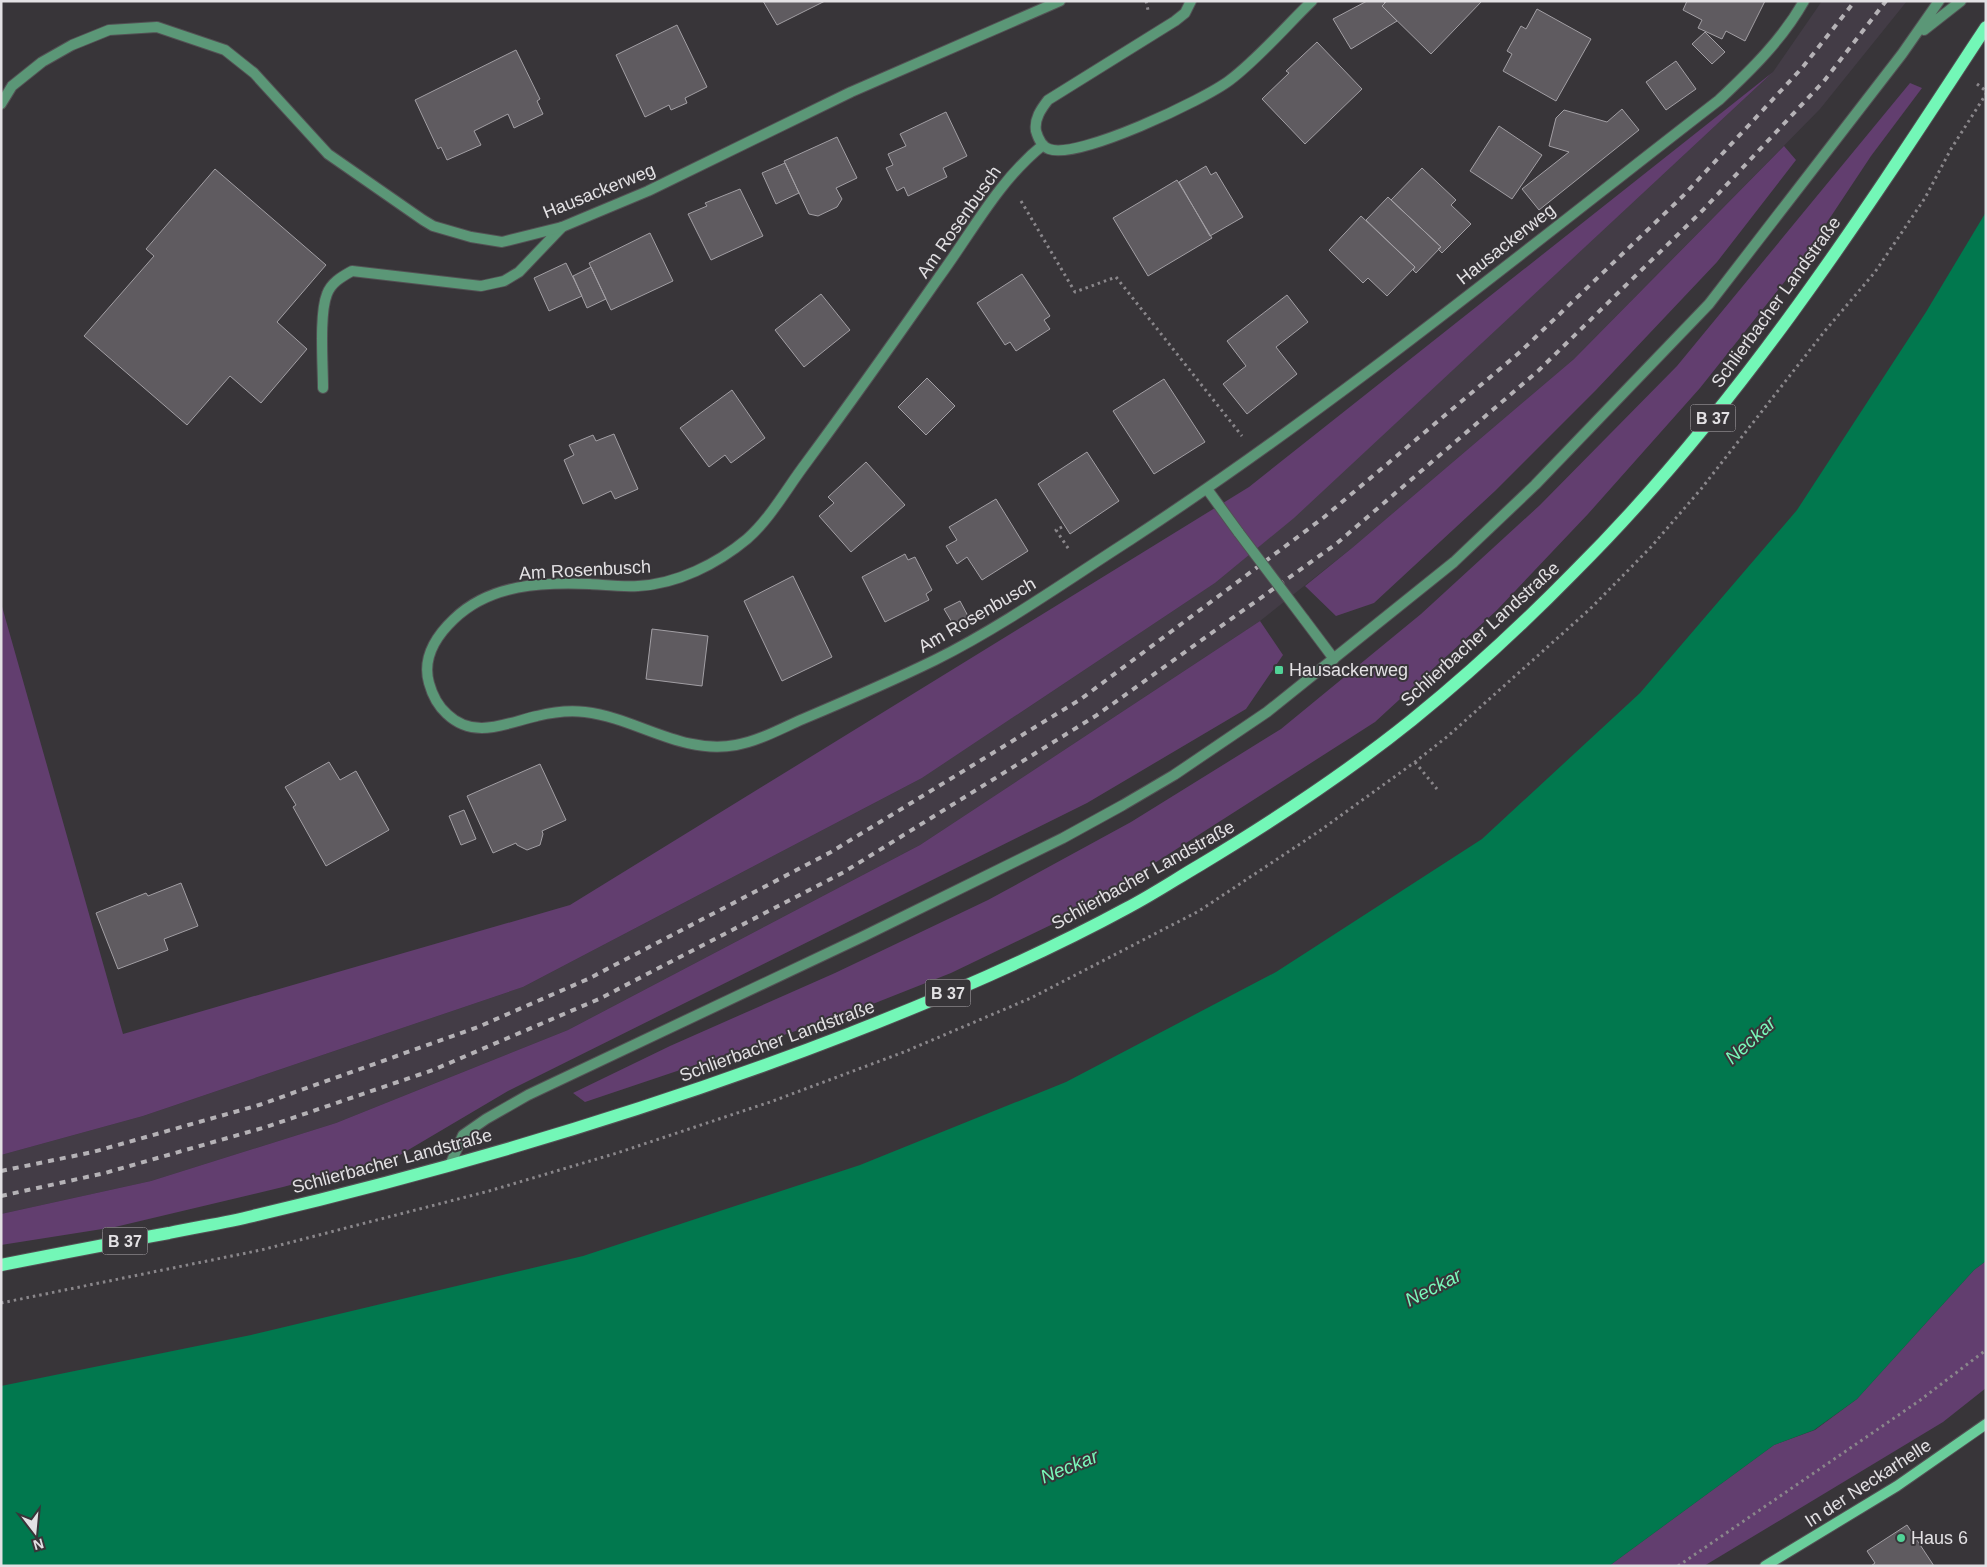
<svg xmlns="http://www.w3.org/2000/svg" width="1987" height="1567" viewBox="0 0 1987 1567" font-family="Arial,sans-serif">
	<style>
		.built { fill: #433c46 }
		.green { fill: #623e6f }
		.water { fill: #01784e }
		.building { fill: #5f5b60; stroke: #a29fa4 }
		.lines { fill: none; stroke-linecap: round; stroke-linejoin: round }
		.service-casing { stroke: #535154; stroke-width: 12 }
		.minor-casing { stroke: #535154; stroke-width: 12 }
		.secondary-casing { stroke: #535154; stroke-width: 12 }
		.primary-casing { stroke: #535154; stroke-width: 14 }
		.path { stroke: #8a878b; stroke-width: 3; stroke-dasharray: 2.5 4; stroke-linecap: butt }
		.service { stroke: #5b9777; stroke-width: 10 }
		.minor { stroke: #5b9777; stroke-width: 10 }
		.secondary { stroke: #6acd9b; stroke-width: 10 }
		.primary { stroke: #73f7b7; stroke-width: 12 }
		.rail { stroke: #b5b2b6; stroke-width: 4; stroke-dasharray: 6 6; stroke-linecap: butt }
		.minor-bridge-casing { stroke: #535154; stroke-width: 12; stroke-linecap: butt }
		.minor-bridge { stroke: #5b9777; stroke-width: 10 }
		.poi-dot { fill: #51d397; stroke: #383539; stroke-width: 2 }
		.labels { text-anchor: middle; stroke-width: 4; stroke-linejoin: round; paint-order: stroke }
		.shield { fill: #383539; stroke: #b0adb1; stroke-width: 1 }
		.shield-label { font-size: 16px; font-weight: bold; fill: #e3e1e4 }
		.street-label { font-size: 18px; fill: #e3e1e4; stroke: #383539 }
		.poi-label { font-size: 18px; fill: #e3e1e4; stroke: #383539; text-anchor: start }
		.water-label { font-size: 19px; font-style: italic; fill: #79f8ba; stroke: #383539 }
	</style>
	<rect width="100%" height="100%" fill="#383539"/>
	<path class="built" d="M1822 1H1907L1820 109 1574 359 1352 548 1260 621 920 845 568 1030 336 1123 151 1181 1 1214V1155L143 1116 523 987 922 778 1215 583 1293 518 1773 72Z"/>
	<path class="green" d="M1773 72 1294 518 1215 583 922 778 523 987 143 1116 1 1155V603L123 1034 570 905 1249 487Z
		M1910 83 1922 88 1871 156 1802 260 1700 388 1588 514 1497 610 1375 722 1150 866 1055 923 951 973 855 1011 585 1102 573 1093 670 1046 835 973 988 900 1131 822 1281 729 1421 614 1540 505 1677 366Z
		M1784 146 1796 160 1717 262 1596 390 1495 491 1374 603 1336 616 1305 586 1352 548 1574 359Z
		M1260 621 1283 655 1246 709 1087 803 508 1091 398 1156 283 1187 115 1227 1 1245V1214L151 1181 336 1123 568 1030 920 845Z
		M1986 1261V1388L1943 1422 1704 1566H1609L1774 1445 1815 1430 1857 1399 1974 1270Z"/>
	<path class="water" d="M1986 212V1261L1974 1270 1857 1399 1814 1430 1774 1445 1609 1566H1V1386L251 1335 583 1256 860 1165 1066 1082 1276 972 1482 839 1640 693 1797 510 1926 312Z"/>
	<path class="building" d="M763 1H825L777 25Z
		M1367 1H1383L1385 3 1382 6 1397 21 1351 49 1333 19Z
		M1387 1H1482L1431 54 1382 6Z
		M1687 1H1765L1745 41 1726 31 1722 39 1698 28 1702 20 1683 10Z
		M1537 9 1591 39 1556 101 1503 71 1512 54 1507 51 1521 26 1526 29Z
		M677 25 707 87 685 98 687 103 671 110 669 105 645 117 616 55Z
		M1705 32 1725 52 1712 64 1692 44Z
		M1317 42 1362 89 1305 144 1262 99 1289 73 1286 71Z
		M516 50 540 99 537 101 543 114 514 128 508 114 474 131 481 145 447 160 441 147 438 149 415 100Z
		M1676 61 1696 89 1666 110 1646 82Z
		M1622 109 1639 130 1539 210 1522 189 1569 152 1549 146 1556 118 1564 110 1607 122Z
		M946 112 967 156 943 168 947 177 908 196 904 187 897 191 886 168 893 165 888 154 906 146 900 134Z
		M1499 126 1542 155 1512 199 1470 171Z
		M837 137 857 178 836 188 842 199 837 207 818 216 809 214 784 161Z
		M785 163 799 193 776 204 762 173Z
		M1206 166 1211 175 1216 172 1243 217 1210 236 1179 182Z
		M1422 168 1456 200 1451 205 1471 224 1442 253 1438 249 1441 247 1391 200Z
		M215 169 326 265 277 322 307 349 261 403 230 376 187 425 84 336 154 256 146 249Z
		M1177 180 1212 238 1148 276 1113 218Z
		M740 189 763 236 711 260 688 214 707 206 705 203Z
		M1388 197 1441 247 1416 273 1413 270 1415 267 1366 220Z
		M1361 216 1415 267 1387 296 1368 278 1363 283 1329 250Z
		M650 233 673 281 611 310 589 263Z
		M566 263 582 296 549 311 534 278Z
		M591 267 606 299 587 308 573 276Z
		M1022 274 1050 316 1044 320 1050 329 1016 351 1010 342 1005 345 977 303Z
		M821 294 850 330 804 367 775 330Z
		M1287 295 1308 322 1276 347 1297 374 1247 414 1223 384 1246 366 1227 341Z
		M927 378 955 406 926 435 898 407Z
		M1164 379 1205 442 1154 474 1113 411Z
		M732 390 765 438 731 463 725 455 709 467 680 428Z
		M614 434 638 489 615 499 611 491 583 504 564 460 574 455 569 445 593 435 596 441Z
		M1087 452 1119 501 1070 534 1038 484Z
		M866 462 905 505 851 552 819 516 834 503 828 497Z
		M996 499 1028 551 982 580 967 557 957 564 946 546 957 540 949 527Z
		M905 554 908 560 915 557 932 590 926 594 929 600 885 622 862 577Z
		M793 576 832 657 782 681 744 601Z
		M960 601 968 616 953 624 944 609Z
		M652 629 708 636 702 686 646 679Z
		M329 762 340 780 356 771 389 830 326 866 293 807 296 805 285 787Z
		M540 764 566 820 542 831 543 834 540 845 527 850 517 845 516 843 493 853 467 796Z
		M464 810 476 839 461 845 449 816Z
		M181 883 198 926 164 939 168 950 118 969 96 913 146 893 148 896Z
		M1907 1525 1934 1566H1871L1875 1563 1867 1551Z"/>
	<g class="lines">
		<g class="service-casing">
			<path id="service" d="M323 388C323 365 319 314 327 294 331 283 341 277 352 271L481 286 504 281 519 272 562 227"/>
		</g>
		<g class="minor-casing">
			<path id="minor" d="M1191 1 1185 13 1175 21 1048 100C1041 109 1034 119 1036 131 1038 138 1041 146 1049 149 1077 160 1204 100 1230 80 1258 59 1286 26 1312 1
				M1924 30 1961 1
				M1 104 12 86 42 62 72 45 109 30 157 27 225 50 254 73 328 154 423 220 433 226 471 237 502 242 562 227 648 191 851 92 1060 1
				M1043 145C999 180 972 232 939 277 895 340 851 402 806 463 787 488 770 519 747 539 717 564 677 584 638 586 622 587 606 585 590 584 542 582 490 584 454 619 436 636 422 658 429 683 432 694 438 706 447 714 474 740 506 723 537 716 553 712 569 710 585 712 637 718 681 755 736 745 759 741 782 728 803 719 848 700 892 681 935 660 1003 626 1066 581 1130 540 1335 406 1525 250 1719 100 1751 70 1782 40 1804 1
				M1207 489 1239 533
				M1304 619 1334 659
				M450 1165 463 1135 486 1119 528 1095 864 936 1063 838 1123 805 1174 775 1267 712 1454 562 1535 485 1709 304 1902 54 1939 1"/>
		</g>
		<g class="secondary-casing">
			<path id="secondary" d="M1765 1566 1897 1486 1986 1424"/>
		</g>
		<g class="primary-casing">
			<path id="primary" d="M1 1265C57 1254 113 1243 169 1233 197 1227 225 1223 253 1216 455 1168 655 1109 848 1034 943 997 1037 957 1127 908 1152 895 1176 879 1200 865 1273 821 1345 774 1412 720 1469 674 1523 624 1574 572 1736 411 1861 218 1986 27"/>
		</g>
		<path class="path" d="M1146 1 1148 10
			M1977 84 1986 91
			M1021 201 1075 292 1116 277 1242 436
			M1062 527 1056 530 1070 551
			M1415 762 1437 789
			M1 1303 261 1250 489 1191 617 1153 773 1101 904 1052 1031 998 1199 911 1318 832 1415 762 1448 736 1590 609 1651 547 1701 489 1824 332 1875 272 1925 198 1951 149 1986 94
			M1678 1566 1919 1401 1986 1350"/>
		<use href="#service" class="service"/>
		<use href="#minor" class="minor"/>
		<use href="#secondary" class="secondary"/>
		<use href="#primary" class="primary"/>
		<path class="rail" d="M1 1171 93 1152 259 1105 478 1027 588 979 831 852 1081 699 1323 518 1520 352 1683 196 1802 68 1855 1
			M1 1196 105 1173 266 1127 433 1070 599 999 844 872 1097 715 1336 544 1538 371 1703 210 1824 81 1886 1"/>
		<g class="minor-bridge-casing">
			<path id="minor-bridge" d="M1239 533 1304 619"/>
		</g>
		<use href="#minor-bridge" class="minor-bridge"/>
	</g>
	<g class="poi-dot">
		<rect x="1274" y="665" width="10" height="10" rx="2.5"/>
		<circle cx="1901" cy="1538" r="5"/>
	</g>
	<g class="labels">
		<g class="shield">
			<rect x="1690.5" y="404.5" width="45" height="27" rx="4"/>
			<rect x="925.5" y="979.5" width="45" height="27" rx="4"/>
			<rect x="102.5" y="1227.5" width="45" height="27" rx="4"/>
		</g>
		<g class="shield-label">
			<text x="1713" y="424">B 37</text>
			<text x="948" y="999">B 37</text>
			<text x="125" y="1247">B 37</text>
		</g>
		<g class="street-label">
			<text transform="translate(599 191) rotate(-22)" y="6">Hausackerweg</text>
			<text transform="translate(959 222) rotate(-55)" y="6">Am Rosenbusch</text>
			<text transform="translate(1506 244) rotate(-38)" y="6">Hausackerweg</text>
			<text transform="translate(1776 302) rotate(-54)" y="6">Schlierbacher Landstraße</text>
			<text transform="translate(585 570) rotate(-3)" y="6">Am Rosenbusch</text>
			<text transform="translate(977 615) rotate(-30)" y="6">Am Rosenbusch</text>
			<text transform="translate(1480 634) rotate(-42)" y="6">Schlierbacher Landstraße</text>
			<text transform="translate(1143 875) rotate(-29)" y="6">Schlierbacher Landstraße</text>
			<text transform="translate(777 1041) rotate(-20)" y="6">Schlierbacher Landstraße</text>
			<text transform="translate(392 1161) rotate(-15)" y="6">Schlierbacher Landstraße</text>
			<text transform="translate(1868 1483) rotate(-33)" y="6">In der Neckarhelle</text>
		</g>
		<g class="poi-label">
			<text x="1289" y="676">Hausackerweg</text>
			<text x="1911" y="1544">Haus 6</text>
		</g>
		<g class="water-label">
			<text transform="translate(1750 1040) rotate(-42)" y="7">Neckar</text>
			<text transform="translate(1433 1287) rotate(-27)" y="7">Neckar</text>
			<text transform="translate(1069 1466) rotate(-22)" y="7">Neckar</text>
		</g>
	</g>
	<rect width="1987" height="1567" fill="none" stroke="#e3e1e4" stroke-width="5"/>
	<g transform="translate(35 1532) rotate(164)" stroke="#383539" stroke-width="4" paint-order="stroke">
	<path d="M0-4L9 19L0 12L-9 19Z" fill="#e3e1e4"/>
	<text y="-8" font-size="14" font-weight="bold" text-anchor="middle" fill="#e3e1e4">N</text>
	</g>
</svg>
